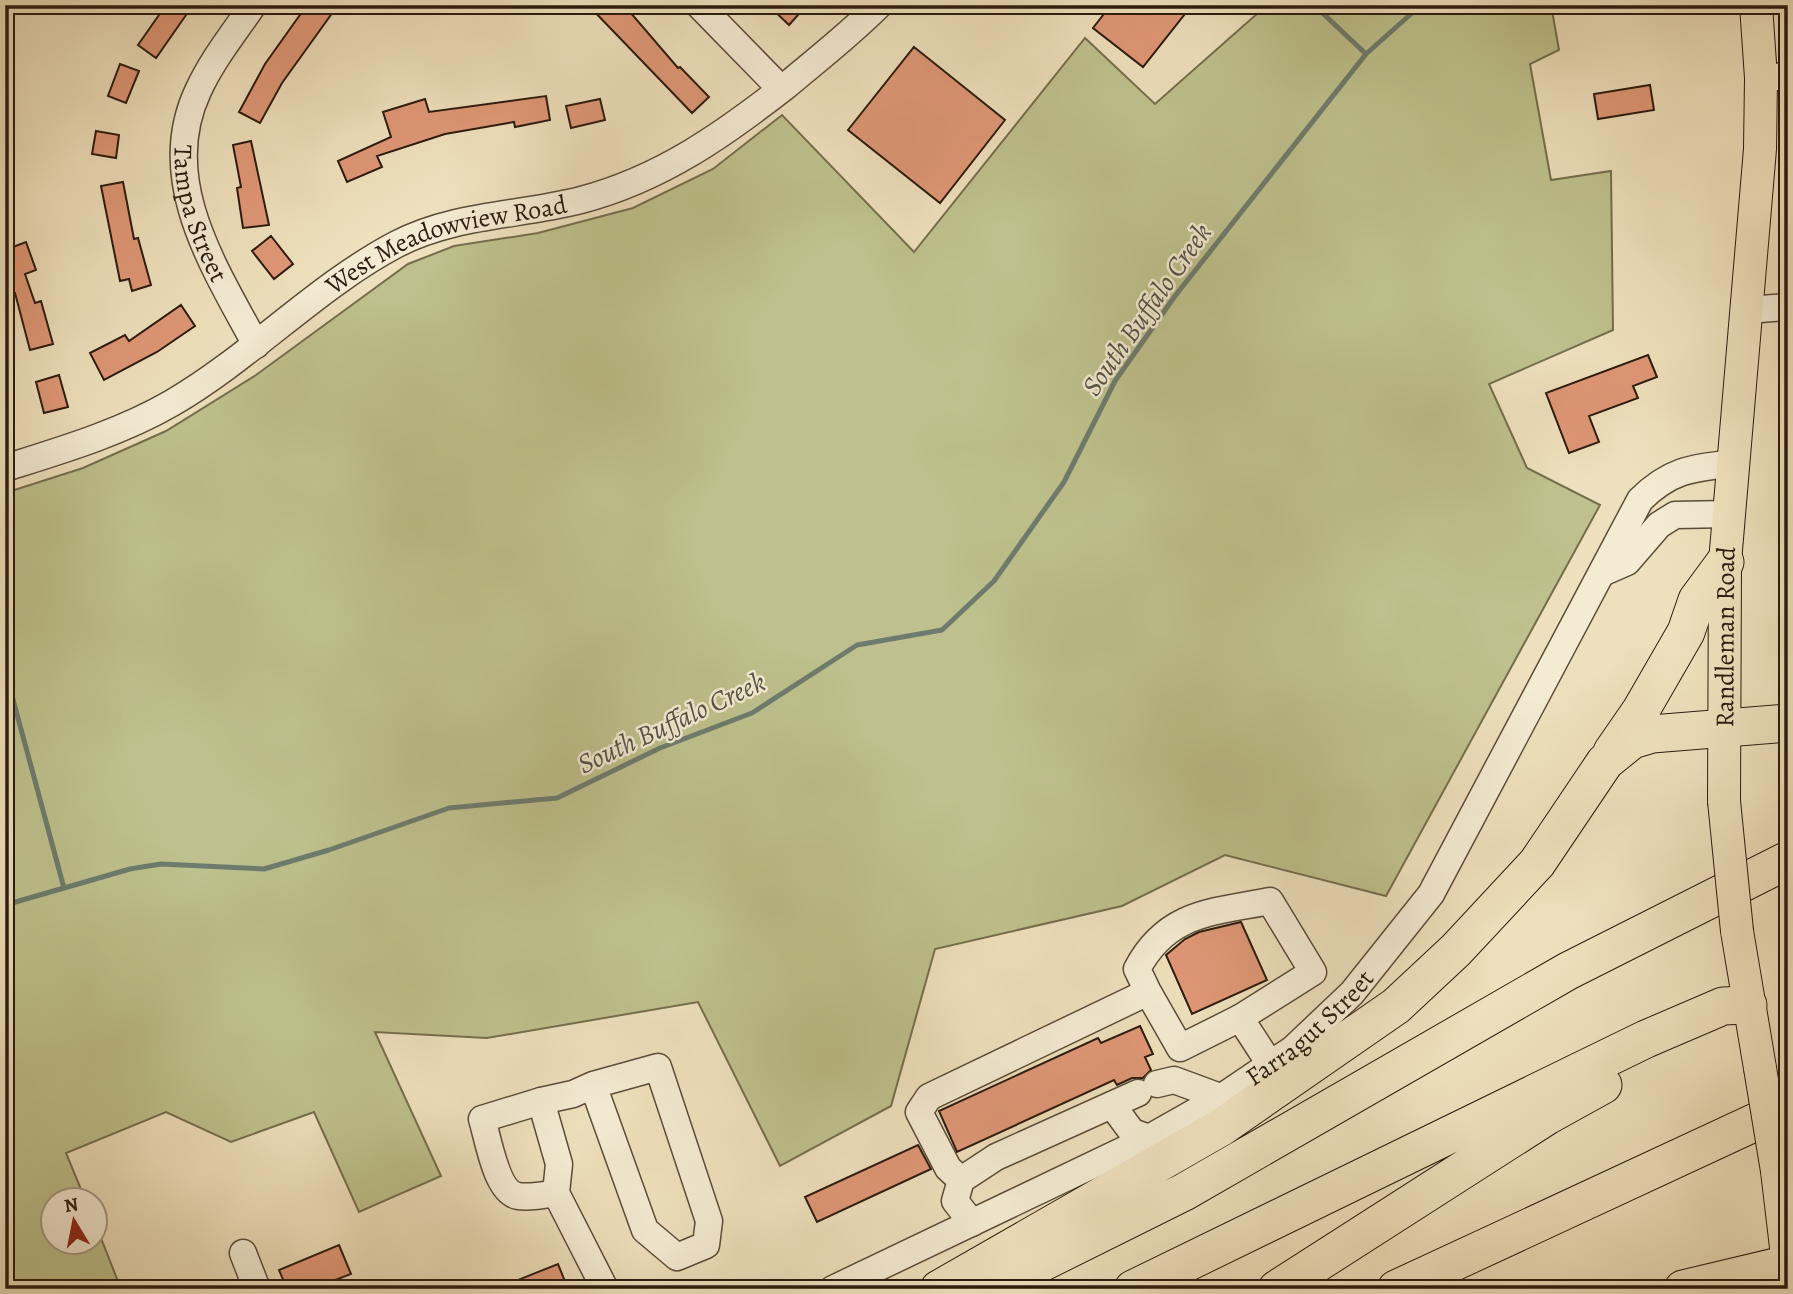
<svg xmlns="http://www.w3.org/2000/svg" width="1793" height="1294" viewBox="0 0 1793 1294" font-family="Alegreya,serif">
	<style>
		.green { fill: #bec18d; stroke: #756e4e; stroke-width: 2 }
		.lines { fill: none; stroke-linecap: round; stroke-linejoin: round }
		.stream { stroke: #6d7c6e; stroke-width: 5 }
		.building { fill: #df9776; stroke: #2c1b0f; stroke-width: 2 }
		.minor-casing { stroke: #5c4c3a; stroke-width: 29 }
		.major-casing { stroke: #2c1b0f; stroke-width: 34 }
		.highway-casing { stroke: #2c1b0f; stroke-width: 39 }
		.minor { stroke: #f4ebd3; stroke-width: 26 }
		.major { stroke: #eee0bc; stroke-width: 32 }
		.highway { stroke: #eee0bc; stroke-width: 37 }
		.major-bridge-casing { stroke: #2c1b0f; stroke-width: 34; stroke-linecap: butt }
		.major-bridge { stroke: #eee0bc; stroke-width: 32 }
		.labels { text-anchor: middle; stroke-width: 5; stroke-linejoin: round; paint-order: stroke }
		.street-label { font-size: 26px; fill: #2c1b0f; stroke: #f4ebd3 }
		.water-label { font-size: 28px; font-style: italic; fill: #525447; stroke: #f4ebd3 }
	</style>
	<rect width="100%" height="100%" fill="#eee0bc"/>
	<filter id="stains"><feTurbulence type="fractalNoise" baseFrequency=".00286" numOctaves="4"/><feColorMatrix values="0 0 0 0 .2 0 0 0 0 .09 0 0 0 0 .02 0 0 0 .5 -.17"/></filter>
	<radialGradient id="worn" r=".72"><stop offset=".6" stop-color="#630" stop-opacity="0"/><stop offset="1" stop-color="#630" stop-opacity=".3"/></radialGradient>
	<path class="green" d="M1267 5H1551L1559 50 1530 64 1551 180 1611 171 1613 330 1489 384 1527 468 1600 505 1386 896 1225 855 1122 906 935 949 891 1106 780 1166 698 1002 487 1038 375 1032 441 1176 359 1212 314 1112 231 1142 166 1112 66 1153 85 1199 52 1200V1242H94L95 1223 121 1289H5V493L83 468 166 431 256 375 408 264 454 246 538 233 633 208 713 169 782 115 914 252 1085 38 1155 104Z"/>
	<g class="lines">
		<path class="stream" d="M1314 5 1366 54
			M5 670 64 888
			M5 905 130 869 161 864 264 869 329 850 449 808 557 798 660 748 752 713 857 645 942 630 994 581 1064 482 1115 381 1175 296 1366 54 1421 5"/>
	</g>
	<path class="building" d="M166 5H193L156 58 138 45Z
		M307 5H338L282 83 260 123 239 112 265 64Z
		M588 5H624L678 68 680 67 709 97 692 113Z
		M768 5H807L789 25Z
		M1111 5H1192L1143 67 1093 28Z
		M914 47 1005 120 940 203 848 130Z
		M120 64 139 71 126 103 108 96Z
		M1650 85 1654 110 1598 119 1594 94Z
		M546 96 550 120 515 127 514 122 445 134 377 156 382 167 347 182 338 161 391 137 383 112 425 99 429 112Z
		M600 99 605 120 571 128 566 106Z
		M96 131 119 135 116 158 92 154Z
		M251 141 269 225 243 228 237 188 241 187 233 145Z
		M123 182 134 239 138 238 151 285 132 291 129 279 120 281 101 186Z
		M271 236 293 264 274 279 252 251Z
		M26 242 36 270 25 274 35 303 41 301 53 344 30 350 15 293 5 297V250Z
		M181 305 195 326 157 352 104 380 90 353 125 335 129 341Z
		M1648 355 1657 377 1633 386 1638 398 1589 416 1599 442 1569 453 1546 393Z
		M59 375 68 407 44 413 36 382Z
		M1241 922 1267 980 1192 1014 1166 955 1185 939 1199 932Z
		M1140 1026 1153 1054 1145 1057 1151 1070 1143 1078H1132L1117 1085 1114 1080 957 1152 939 1111 1098 1038 1101 1043Z
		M918 1145 931 1169 817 1222 805 1197Z
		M339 1245 351 1274 322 1285 324 1289H287L279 1270Z
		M558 1264 568 1289H498V1288Z"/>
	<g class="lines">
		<g class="minor-casing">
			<g id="minor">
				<path id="s1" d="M253 5C234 33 212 60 198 91 156 180 215 268 256 345"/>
				<path d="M699 5 781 89"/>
				<path d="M1761 78 1788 76"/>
				<path d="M1747 310 1788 307"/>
				<path id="s2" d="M5 468C62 450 120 433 172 403 251 357 317 286 397 244 455 214 519 216 581 200 661 179 723 135 787 85 818 59 850 34 879 5"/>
				<path d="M1604 572 1627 562 1659 525 1675 515 1729 514"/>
				<path d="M1240 1018 1270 1064"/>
				<path d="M1157 1084 1174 1080 1220 1097"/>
				<path d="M541 1101 573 1094 593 1085 645 1230 677 1257 706 1245 709 1221 658 1067 593 1085"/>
				<path d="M1112 1105 1132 1132 1149 1138"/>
				<path d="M961 1180 948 1168 919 1112 929 1097 1148 992 1180 1048 1240 1018 1313 972 1270 901C1213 912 1167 912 1137 969L1148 992"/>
				<path d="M556 1193C544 1195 530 1198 518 1196 496 1192 488 1138 482 1119L541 1101 559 1164 556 1193 605 1289"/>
				<path d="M972 1223 955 1201 961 1180 996 1157 1138 1093"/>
				<path d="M243 1253 257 1289"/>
				<path id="s3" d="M833 1289 1149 1138 1225 1095 1293 1049 1352 993 1431 894 1640 500C1671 469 1693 468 1735 463"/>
			</g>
		</g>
		<g class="major-casing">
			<g id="major">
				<path id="s4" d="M1724 801 1725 562 1760 149 1761 78 1756 5"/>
				<path d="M1737 931 1760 1068"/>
				<path d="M1777 1171 1788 1264"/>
			</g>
		</g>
		<g class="highway-casing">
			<path id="highway" d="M1612 752 1641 710 1686 632 1697 600 1725 562
				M939 1289 1220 1128 1396 1006 1456 950 1537 863 1605 762 1632 740 1652 734 1788 723
				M989 1289 1184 1192 1568 971 1788 860
				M1133 1289 1646 1039 1723 1006 1748 1005
				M1277 1289 1547 1116 1603 1085
				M1396 1289 1788 1107
				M1683 1289 1788 1264"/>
		</g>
		<use href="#minor" class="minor"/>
		<use href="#major" class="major"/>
		<use href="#highway" class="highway"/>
		<g class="major-bridge-casing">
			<path id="major-bridge" d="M1724 801 1737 931
				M1760 1068 1777 1171"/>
		</g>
		<use href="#major-bridge" class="major-bridge"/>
	</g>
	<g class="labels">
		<g class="street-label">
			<text dy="9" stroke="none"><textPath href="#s1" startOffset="229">Tampa Street</textPath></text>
			<text dy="9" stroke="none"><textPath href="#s2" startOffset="502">West Meadowview Road</textPath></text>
			<text dy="9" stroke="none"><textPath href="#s4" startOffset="164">Randleman Road</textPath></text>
			<text dy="9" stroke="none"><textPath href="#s3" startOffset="546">Farragut Street</textPath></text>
		</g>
		<g class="water-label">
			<text transform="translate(1146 309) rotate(-55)" y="10">South Buffalo Creek</text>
			<text transform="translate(671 722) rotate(-25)" y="10">South Buffalo Creek</text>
		</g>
	</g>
	<rect width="1793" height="1294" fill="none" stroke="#eee0bc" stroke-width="28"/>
	<rect x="7" y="7" width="1779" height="1280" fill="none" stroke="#2c1b0f" stroke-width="3.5"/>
	<rect x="14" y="14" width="1765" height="1266" fill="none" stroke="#2c1b0f" stroke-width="2"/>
	<g transform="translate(74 1221) rotate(350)"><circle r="33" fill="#f4ebd3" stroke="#a49885" stroke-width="2"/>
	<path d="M0-5L12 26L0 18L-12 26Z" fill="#8f2418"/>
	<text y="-10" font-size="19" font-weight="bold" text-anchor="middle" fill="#2c1b0f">N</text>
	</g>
	<rect width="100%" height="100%" filter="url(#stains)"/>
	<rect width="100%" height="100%" fill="url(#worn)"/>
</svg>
